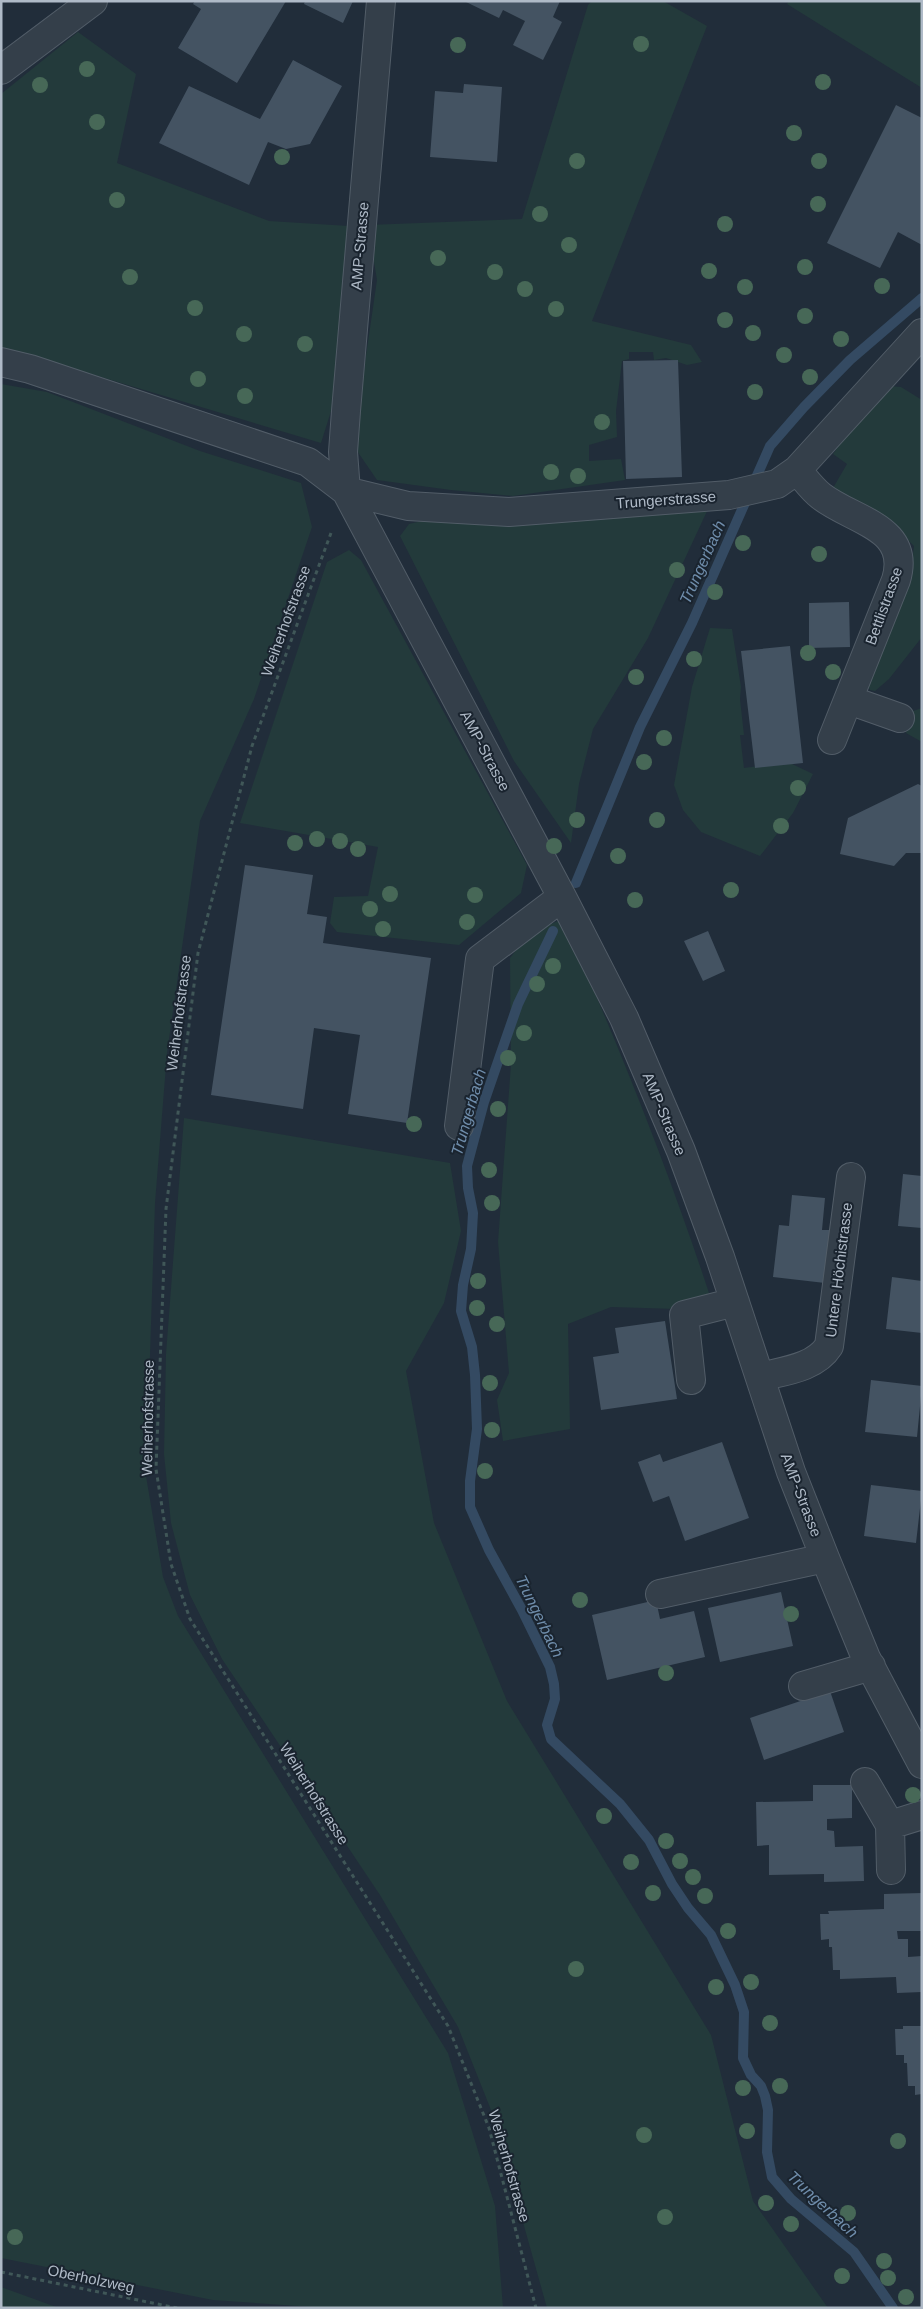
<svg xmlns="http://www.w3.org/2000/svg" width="923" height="2309" viewBox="0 0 923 2309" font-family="Arial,sans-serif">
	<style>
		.green { fill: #233a3b }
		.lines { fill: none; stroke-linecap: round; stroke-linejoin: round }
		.stream { stroke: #344a62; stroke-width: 10 }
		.building { fill: #445362 }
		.minor-casing { stroke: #525d68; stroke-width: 30 }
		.path { stroke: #405758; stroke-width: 3; stroke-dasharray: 4 4; stroke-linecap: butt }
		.minor { stroke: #343f4a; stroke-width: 28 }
		.tree { fill: #476857 }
		.labels { text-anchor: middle; stroke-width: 4; stroke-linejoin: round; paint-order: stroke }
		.street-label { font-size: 15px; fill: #afbac7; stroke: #1a242f }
		.water-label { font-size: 16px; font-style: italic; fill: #6f8dab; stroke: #1a242f }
	</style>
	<rect width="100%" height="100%" fill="#212d3a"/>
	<path class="green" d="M592 1H663L707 26 592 321 691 345 702 362 687 365 666 358 654 360 653 352H629V359L622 361 616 411 617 437 589 445V461L621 459 625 480 513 496 451 490 377 480 353 445 377 280 368 225 522 219 588 5Z
		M789 1H922V88L787 4Z
		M78 32 136 74 117 163 269 221 349 226 343 373 321 443 1 347V94Z
		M1 384 47 392 200 451 301 483 312 527 254 699 200 821 167 1053 155 1203 146 1476 163 1577 178 1616 448 2053 495 2206 503 2308H327L213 2300 1 2258Z
		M889 386 901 387 922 400V637L889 679 875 691 870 690 867 683 910 579 914 546 891 523 833 488 847 464 833 454 860 416Z
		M708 509 648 638 593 729 579 784 571 843 514 761 400 536 409 524 426 520Z
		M349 550 361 560 527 865 521 893 459 945 337 932 330 923 334 897 368 896 378 847 240 823 327 562Z
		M710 628 732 629 741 687 740 699 744 735H740L744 768 788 762 813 774 793 813 760 856 701 832 683 810 674 785 692 687Z
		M922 708V742L906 733 913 711Z
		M563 919C617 1042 667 1165 709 1293L677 1309 611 1307 568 1324 570 1429 503 1441 497 1400 509 1373 498 1242 511 1064 510 958 529 933Z
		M184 1118 450 1163 461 1231 444 1303 406 1371 434 1523 507 1701 711 2035 753 2201 828 2308H547L493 2115 458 2027 380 1895 222 1659 190 1595 171 1523 164 1454 166 1354Z
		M1 2287 59 2308H1Z"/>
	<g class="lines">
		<path class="stream" d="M576 883 640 727 692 623 770 446 804 407 850 360 922 298
			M553 931 518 1004 484 1102 467 1166 468 1188 473 1213 471 1249 463 1285 461 1311 472 1347 475 1375 477 1429 470 1481V1507L489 1550 522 1610 550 1667 554 1684 555 1699 547 1725 551 1739 620 1804 649 1840 672 1884 688 1908 711 1935 735 1985 744 2012 743 2058 751 2075 761 2086 765 2096 768 2110 767 2152 772 2177 791 2199 854 2252 893 2308"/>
	</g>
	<path class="building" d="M195 1H286L237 83 178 48 201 9 193 4Z
		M305 1H353L343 23 304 4Z
		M464 1H560L553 17 562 22 543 60 513 45 525 21 503 10 499 18Z
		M293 60 342 86 310 144 286 149 268 142 249 185 159 143 189 86 260 119Z
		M464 84 502 87 497 162 430 157 435 91 463 93Z
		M896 105 922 118V245L898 232 880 268 827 243Z
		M678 360 682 477 626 479 623 361Z
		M849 602 850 647 809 648V603Z
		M790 646 803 763 755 768 741 651Z
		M918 784 922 786V853H906L894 866 840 854 848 818Z
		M245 865 313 875 307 914 327 917 323 943 431 958 407 1123 348 1114 360 1035 314 1028 303 1109 211 1095Z
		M708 931 725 971 703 981 684 941Z
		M903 1174 922 1176V1228L898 1226Z
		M792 1195 825 1198 822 1230H831L825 1283 773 1277 779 1225 789 1226Z
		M892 1277 922 1281V1333L886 1329Z
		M665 1321 677 1399 601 1410 593 1357 619 1353 615 1328Z
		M871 1380 922 1386 917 1437 865 1432Z
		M722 1442 749 1518 685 1541 669 1496 653 1502 638 1462 660 1454 663 1462Z
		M871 1485 922 1491 916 1543 864 1536Z
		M781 1592 793 1646 720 1662 708 1608Z
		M656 1600 660 1619 694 1611 705 1657 607 1680 592 1615Z
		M830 1691 844 1732 764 1760 750 1718Z
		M813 1785H852V1818L827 1819V1830L834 1831 835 1847 863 1846 864 1881 824 1882V1874L769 1875V1845L757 1846 756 1802 813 1801Z
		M922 1893V1931H897L898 1939H908V1957L922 1956V1992L897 1993 896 1977 840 1979V1970H833L832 1947H829V1939L821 1940 820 1914H829L828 1911 884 1909V1894Z
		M903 2026H922V2094L915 2095V2086H908L907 2063H904V2055H896L895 2029H903Z"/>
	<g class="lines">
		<g class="minor-casing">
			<path id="minor" d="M381 1 346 411 343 452 346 491 562 897 624 1018 681 1151 720 1257 791 1472 825 1558 866 1658 922 1764
				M1 70 93 1
				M1 362 30 369 308 462 346 491 408 506 509 512 729 495 777 484 797 470 922 333
				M797 470C805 479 812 489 821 496 853 521 912 527 896 580L832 740
				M849 700 900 718
				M459 1126 480 959 562 897
				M760 1377C784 1371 815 1368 829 1346L851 1177
				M691 1380 684 1315 735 1302
				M660 1594 825 1558
				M803 1686 871 1666
				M865 1782 890 1825 922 1815
				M890 1825 891 1870"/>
		</g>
		<path class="path" d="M331 533 252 746 198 953 166 1209 156 1469 171 1564 190 1619 448 2026 489 2128 536 2308
			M1 2272 177 2308"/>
		<use href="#minor" class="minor"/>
	</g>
	<g class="tree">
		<circle cx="641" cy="44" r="8"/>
		<circle cx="458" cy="45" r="8"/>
		<circle cx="87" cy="69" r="8"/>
		<circle cx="823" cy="82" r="8"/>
		<circle cx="40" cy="85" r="8"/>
		<circle cx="97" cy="122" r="8"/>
		<circle cx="794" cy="133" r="8"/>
		<circle cx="282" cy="157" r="8"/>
		<circle cx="577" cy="161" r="8"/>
		<circle cx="819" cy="161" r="8"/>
		<circle cx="117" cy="200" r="8"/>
		<circle cx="818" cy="204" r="8"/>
		<circle cx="540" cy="214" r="8"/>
		<circle cx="725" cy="224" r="8"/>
		<circle cx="569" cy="245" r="8"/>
		<circle cx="438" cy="258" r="8"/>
		<circle cx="805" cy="267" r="8"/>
		<circle cx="709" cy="271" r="8"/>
		<circle cx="495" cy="272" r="8"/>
		<circle cx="130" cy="277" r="8"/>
		<circle cx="882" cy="286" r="8"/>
		<circle cx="745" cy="287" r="8"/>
		<circle cx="525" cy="289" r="8"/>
		<circle cx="195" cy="308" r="8"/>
		<circle cx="556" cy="309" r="8"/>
		<circle cx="805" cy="316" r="8"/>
		<circle cx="725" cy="320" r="8"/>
		<circle cx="753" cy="333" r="8"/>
		<circle cx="244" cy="334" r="8"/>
		<circle cx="841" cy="339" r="8"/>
		<circle cx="305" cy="344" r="8"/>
		<circle cx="784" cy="355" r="8"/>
		<circle cx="810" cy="377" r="8"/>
		<circle cx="198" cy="379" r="8"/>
		<circle cx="755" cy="392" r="8"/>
		<circle cx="245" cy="396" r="8"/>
		<circle cx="602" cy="422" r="8"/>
		<circle cx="551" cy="472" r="8"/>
		<circle cx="578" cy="476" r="8"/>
		<circle cx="743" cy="543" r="8"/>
		<circle cx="819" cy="554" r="8"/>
		<circle cx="677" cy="570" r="8"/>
		<circle cx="715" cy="592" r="8"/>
		<circle cx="808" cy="653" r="8"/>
		<circle cx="694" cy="659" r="8"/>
		<circle cx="833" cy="672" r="8"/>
		<circle cx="636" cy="677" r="8"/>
		<circle cx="664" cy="738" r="8"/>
		<circle cx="644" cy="762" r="8"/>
		<circle cx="798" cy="788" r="8"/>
		<circle cx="577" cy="820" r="8"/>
		<circle cx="657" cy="820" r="8"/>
		<circle cx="781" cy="826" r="8"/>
		<circle cx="317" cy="839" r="8"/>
		<circle cx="340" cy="841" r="8"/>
		<circle cx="295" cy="843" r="8"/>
		<circle cx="554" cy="846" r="8"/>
		<circle cx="358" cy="849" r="8"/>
		<circle cx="618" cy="856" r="8"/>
		<circle cx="731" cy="890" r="8"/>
		<circle cx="390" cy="894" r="8"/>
		<circle cx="475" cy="895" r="8"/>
		<circle cx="635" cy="900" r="8"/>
		<circle cx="370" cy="909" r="8"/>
		<circle cx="467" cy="922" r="8"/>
		<circle cx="383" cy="929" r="8"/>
		<circle cx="553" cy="966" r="8"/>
		<circle cx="537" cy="984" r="8"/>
		<circle cx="524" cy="1033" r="8"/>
		<circle cx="508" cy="1058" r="8"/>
		<circle cx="498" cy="1109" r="8"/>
		<circle cx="414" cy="1124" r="8"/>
		<circle cx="489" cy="1170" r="8"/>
		<circle cx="492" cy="1203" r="8"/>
		<circle cx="478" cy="1281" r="8"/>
		<circle cx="477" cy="1308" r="8"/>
		<circle cx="497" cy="1324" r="8"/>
		<circle cx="490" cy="1383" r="8"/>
		<circle cx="492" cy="1430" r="8"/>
		<circle cx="485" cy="1471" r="8"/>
		<circle cx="580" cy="1600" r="8"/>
		<circle cx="791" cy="1614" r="8"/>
		<circle cx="666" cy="1673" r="8"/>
		<circle cx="913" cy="1795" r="8"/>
		<circle cx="604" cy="1816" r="8"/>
		<circle cx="666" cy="1841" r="8"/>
		<circle cx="680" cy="1861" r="8"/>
		<circle cx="631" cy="1862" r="8"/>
		<circle cx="693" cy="1877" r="8"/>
		<circle cx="653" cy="1893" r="8"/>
		<circle cx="705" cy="1896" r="8"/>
		<circle cx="728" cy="1931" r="8"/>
		<circle cx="576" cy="1969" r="8"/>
		<circle cx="751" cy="1982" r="8"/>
		<circle cx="716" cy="1987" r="8"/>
		<circle cx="770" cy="2023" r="8"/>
		<circle cx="780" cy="2086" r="8"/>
		<circle cx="743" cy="2088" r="8"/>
		<circle cx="747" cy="2131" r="8"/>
		<circle cx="644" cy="2135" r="8"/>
		<circle cx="898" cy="2141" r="8"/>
		<circle cx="766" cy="2203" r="8"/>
		<circle cx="848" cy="2213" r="8"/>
		<circle cx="665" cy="2217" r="8"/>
		<circle cx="791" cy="2224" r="8"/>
		<circle cx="15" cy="2237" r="8"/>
		<circle cx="884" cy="2261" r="8"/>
		<circle cx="842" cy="2276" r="8"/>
		<circle cx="888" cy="2278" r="8"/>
		<circle cx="906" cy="2297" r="8"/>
	</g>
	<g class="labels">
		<g class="street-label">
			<text transform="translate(360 246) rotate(-85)" y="5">AMP-Strasse</text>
			<text transform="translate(666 500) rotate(-4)" y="5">Trungerstrasse</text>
			<text transform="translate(884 606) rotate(-70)" y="5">Bettlistrasse</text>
			<text transform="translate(286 621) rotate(-70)" y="5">Weiherhofstrasse</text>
			<text transform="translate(485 751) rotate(62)" y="5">AMP-Strasse</text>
			<text transform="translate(179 1013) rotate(-83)" y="5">Weiherhofstrasse</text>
			<text transform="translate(664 1114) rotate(67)" y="5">AMP-Strasse</text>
			<text transform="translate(839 1270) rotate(-83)" y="5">Untere Höchistrasse</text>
			<text transform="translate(148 1418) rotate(-89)" y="5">Weiherhofstrasse</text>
			<text transform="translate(801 1495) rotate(69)" y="5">AMP-Strasse</text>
			<text transform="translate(314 1794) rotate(58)" y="5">Weiherhofstrasse</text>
			<text transform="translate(509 2166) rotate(74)" y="5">Weiherhofstrasse</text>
			<text transform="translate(91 2279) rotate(12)" y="5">Oberholzweg</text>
		</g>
		<g class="water-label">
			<text transform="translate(702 562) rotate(-66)" y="6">Trungerbach</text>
			<text transform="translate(468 1112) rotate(-74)" y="6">Trungerbach</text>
			<text transform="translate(540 1616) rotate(64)" y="6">Trungerbach</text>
			<text transform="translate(823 2204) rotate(43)" y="6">Trungerbach</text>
		</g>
	</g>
	<rect width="923" height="2309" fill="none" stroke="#afbac7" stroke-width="5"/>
</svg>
